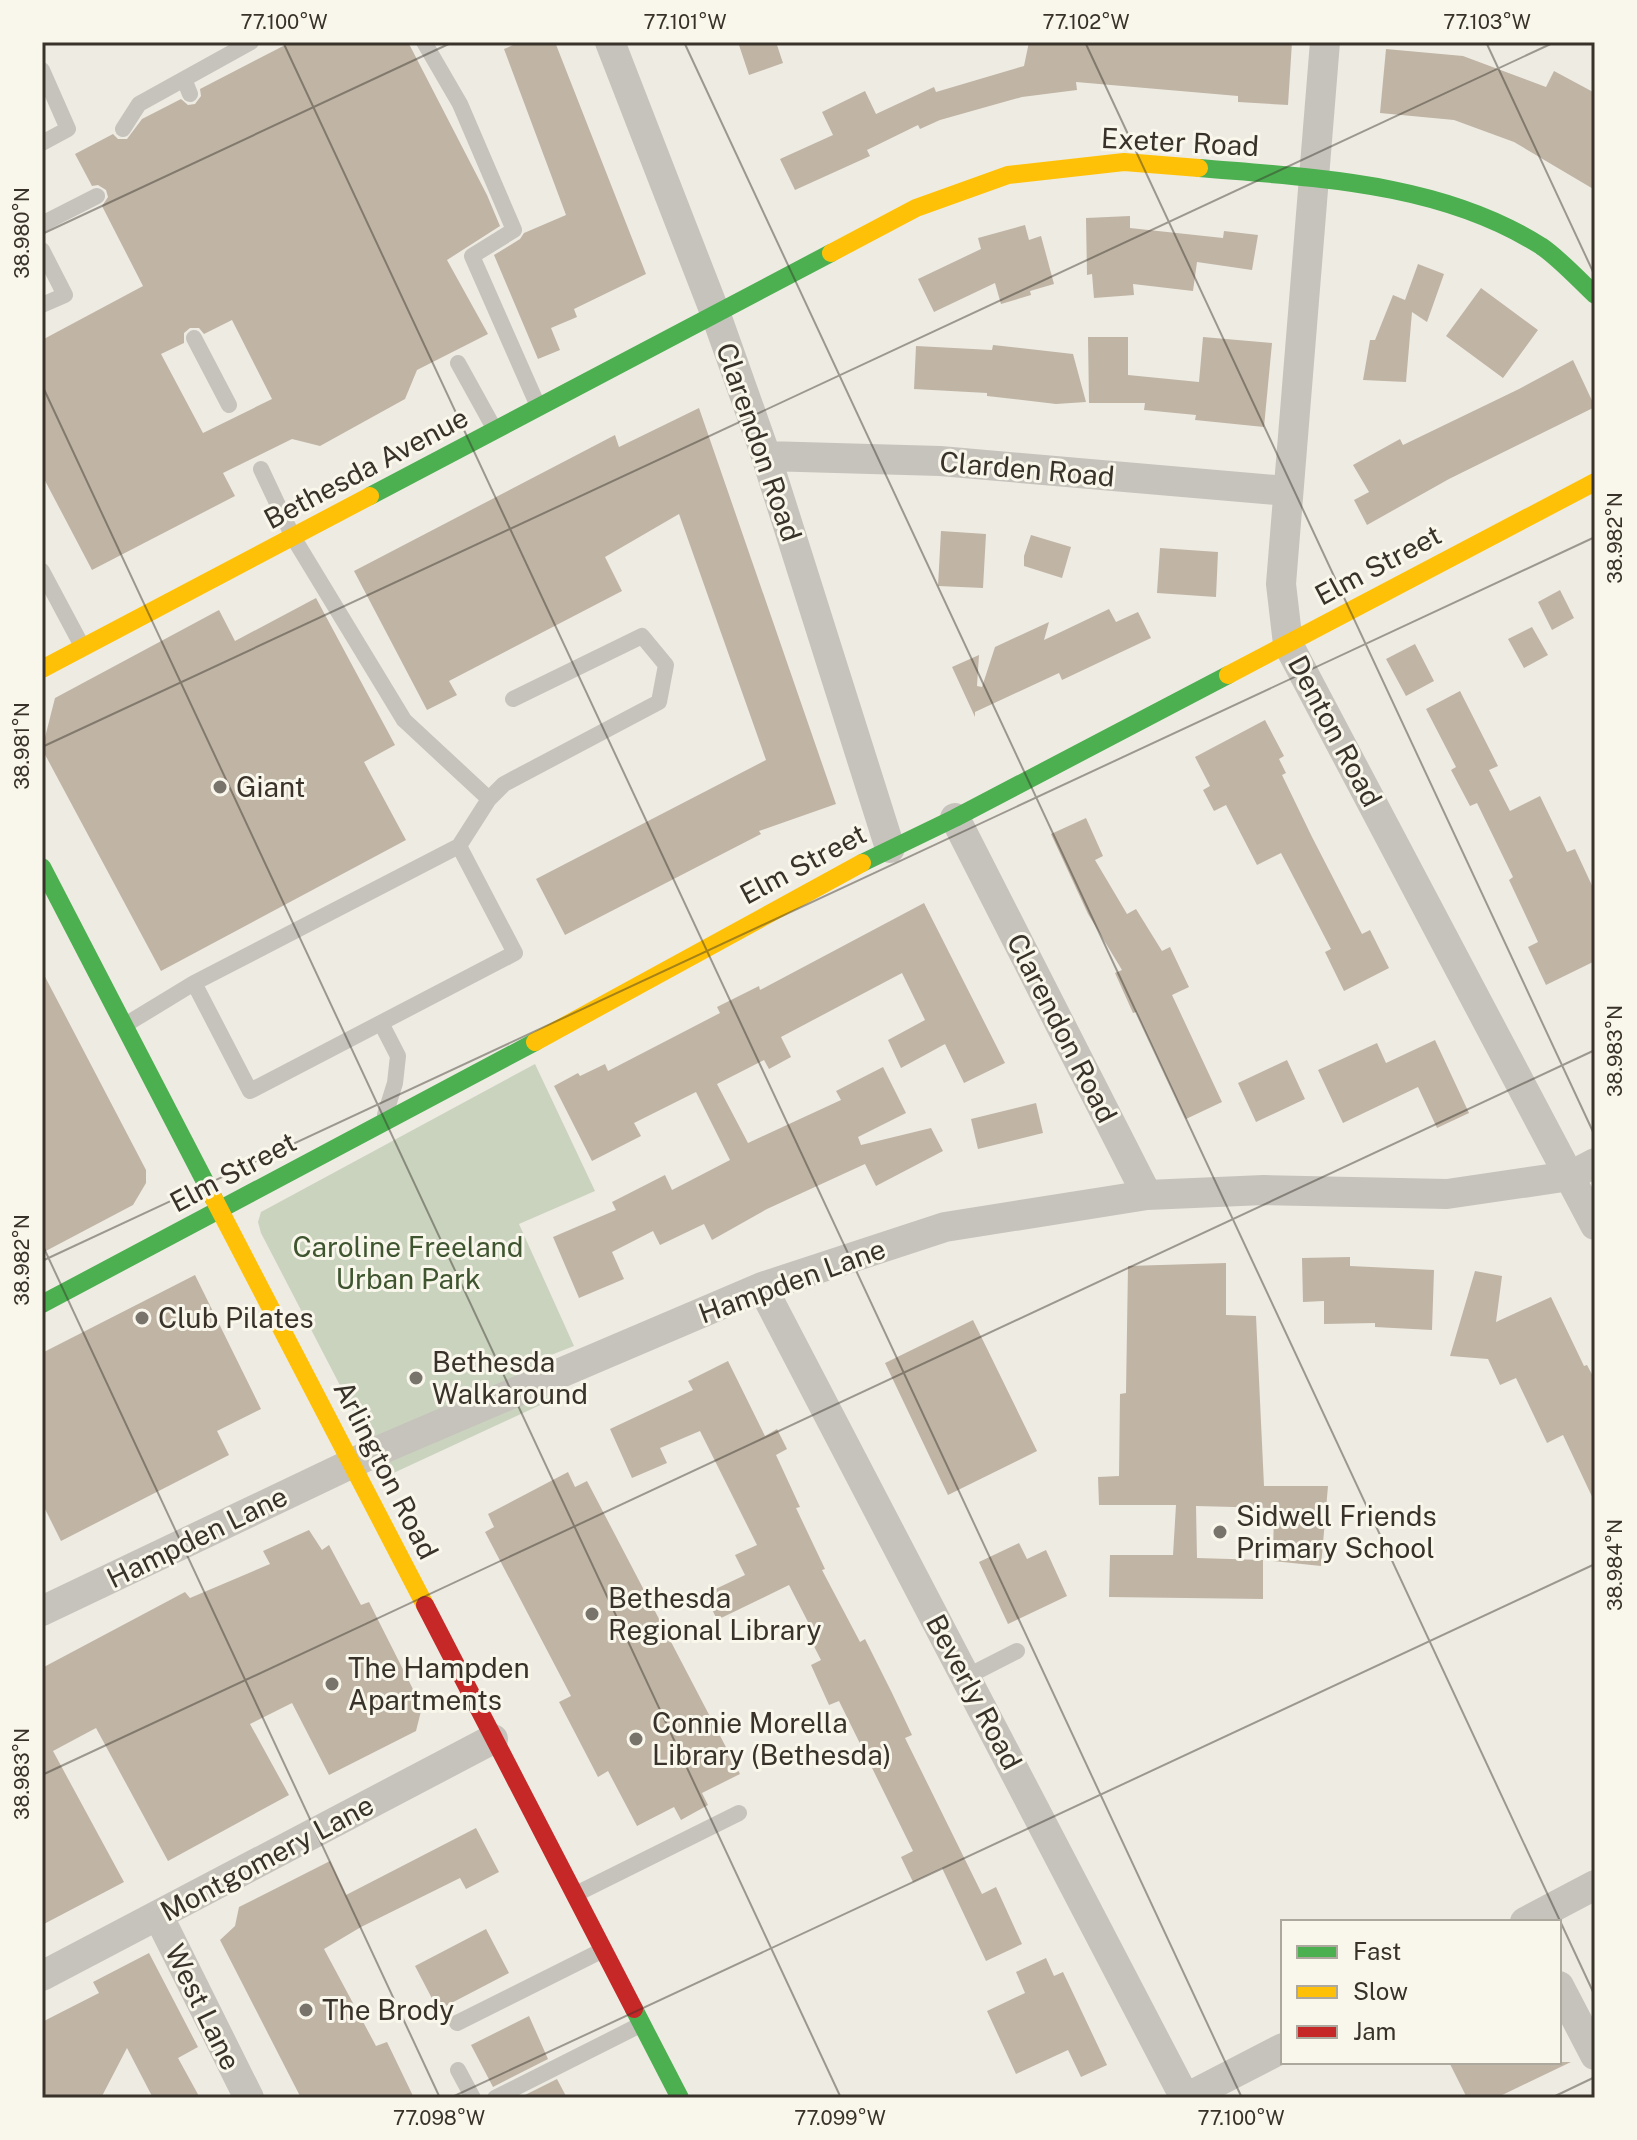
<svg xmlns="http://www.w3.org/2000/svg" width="1637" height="2140" viewBox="0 0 1637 2140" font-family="'Public Sans',sans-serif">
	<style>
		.green { fill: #cad3be }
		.building { fill: #c0b4a5; fill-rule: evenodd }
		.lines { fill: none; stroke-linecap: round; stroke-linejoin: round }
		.lane { stroke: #c6c3bc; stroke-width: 16 }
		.street { stroke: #c6c3bc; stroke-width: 30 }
		.fast { stroke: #4caf50; stroke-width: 18 }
		.slow { stroke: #ffc107; stroke-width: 18 }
		.jam { stroke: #c62828; stroke-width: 18 }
		.ticks { fill: none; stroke: #38322a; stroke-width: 2; stroke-opacity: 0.45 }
		.poi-dot { fill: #78736b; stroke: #f9f6eb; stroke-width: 3 }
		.labels { text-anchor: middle; stroke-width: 6; stroke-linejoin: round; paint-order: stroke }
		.street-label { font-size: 28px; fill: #38322a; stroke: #f9f6eb }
		.poi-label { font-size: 28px; fill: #38322a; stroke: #f9f6eb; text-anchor: start }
		.park-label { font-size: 28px; fill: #3e552f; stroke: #f9f6eb }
		.neatline { fill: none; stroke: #38322a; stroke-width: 3 }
		.ticks-label { font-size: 20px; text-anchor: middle; fill: #38322a }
	</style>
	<rect width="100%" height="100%" fill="#eeebe3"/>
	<path class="green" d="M535 1064 595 1191 519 1224 574 1346 533 1362 551 1400 387 1476 261 1233 258 1222 261 1212Z"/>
	<path class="building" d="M291 42H408L487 195 500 226 447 260 488 334 417 370 405 399 320 446 292 439 223 473 235 496 92 570 42 475V340L143 286 102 206 108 197 106 190 98 185 92 186 75 154 113 134 118 139H127L142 119 181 99 188 105 195 104 201 96 200 89ZM232 320 272 399 203 433 161 354 184 343V333L190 328H199L204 334Z
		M520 42H555L646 274 574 309 577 317 551 328 560 350 538 359 494 255 520 239 524 233 566 215 504 49Z
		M738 42H776L783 63 749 75Z
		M1029 42H1292L1288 105 1238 102V96L1076 82 1077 90 1022 97 940 120 920 129 918 125 867 150 870 156 795 190 780 159 833 135 822 112 865 91 876 114 934 87 936 92 1024 66Z
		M1386 49 1463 56 1546 87 1554 71 1595 93V190L1514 142 1454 120 1380 113Z
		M1130 216V228L1223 238 1224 231 1258 235 1252 270 1197 262 1193 291 1133 284 1134 295 1094 298 1092 274 1087 275 1086 218Z
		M1025 225 1029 240 1041 236 1054 284 1030 291 1031 295 1001 304 995 283 934 312 918 279 981 249 978 238Z
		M1418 264 1444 274 1427 322 1412 312 1406 382 1363 380 1370 340H1375L1393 295 1405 300Z
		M1481 288 1538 330 1503 378 1446 336Z
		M1088 337H1128V375L1199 382 1203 337 1272 343 1264 427 1195 420 1196 415 1144 410 1145 403H1089Z
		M993 345 1073 354 1086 402 1056 404 987 396V393L914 389 916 346 992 350Z
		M1573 360 1595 407 1449 479 1367 525 1354 500 1369 492 1353 465 1400 439 1403 445 1519 389Z
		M699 408 836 804 759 831 761 834 565 935 536 879 766 760 679 514 605 557 622 591 449 681 457 695 427 710 354 571 615 435 619 447Z
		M941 531 986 534 983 588 938 586Z
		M1031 535 1071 547 1062 578 1024 566V556Z
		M1160 548 1218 552 1216 597 1157 593Z
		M1560 590 1574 618 1552 630 1538 602Z
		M316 598 395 745 364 762 406 840 161 971 42 749 55 698 219 610 235 641Z
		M1109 609 1116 622 1138 612 1151 638 1062 680 1059 673 975 712V717L952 667 979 655 977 686 982 687 995 647 1049 622 1044 640Z
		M1532 627 1548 655 1524 668 1508 639Z
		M1415 644 1434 681 1406 696 1386 659Z
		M1460 691 1498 766 1489 770 1510 811 1540 796 1567 852 1575 849 1595 892V961L1546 985 1528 947 1538 942 1509 880 1513 877 1477 803 1470 806 1451 770 1456 767 1426 709Z
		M1265 720 1284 756 1279 759 1286 773 1282 775 1312 837 1362 934 1370 930 1389 968 1344 991 1325 952 1331 949 1281 853 1257 865 1226 805 1214 811 1203 790 1210 786 1195 757Z
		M1086 818 1103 856 1095 860 1127 914 1136 909 1162 951 1170 947 1189 987 1172 995 1222 1102 1186 1119 1136 1012 1133 1013 1115 973 1122 970 1088 914 1051 834Z
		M924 903 1005 1063 964 1083 945 1044 901 1068 888 1040 925 1020 902 973 781 1037 791 1057 769 1069 764 1060 717 1084 748 1143 841 1100 836 1091 883 1067 906 1113 858 1137 861 1145 931 1128 943 1151 876 1186 865 1164 767 1209 712 1240 704 1224 660 1245 653 1231 612 1252 624 1279 579 1298 553 1237 616 1210 612 1202 665 1175 672 1190 730 1160 696 1092 634 1123 641 1136 592 1161 554 1086 578 1073 580 1076 605 1064 608 1071 720 1013 717 1007 759 986 760 990Z
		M42 971 146 1170V1183L133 1205 42 1253Z
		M1435 1040 1469 1113 1437 1128 1418 1087 1343 1123 1318 1070 1377 1043 1386 1063Z
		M1287 1060 1305 1099 1256 1122 1238 1083Z
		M1036 1103 1043 1133 978 1149 971 1119Z
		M1350 1257V1266L1434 1270 1432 1330 1375 1327V1323L1324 1324V1301L1303 1302 1302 1258Z
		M1226 1263V1315L1256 1316 1264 1486H1328L1321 1566 1273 1561 1274 1508 1196 1506 1197 1558 1263 1560V1599L1109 1597 1110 1555H1173L1176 1505H1099L1098 1477 1119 1476 1120 1394 1126 1393 1128 1266Z
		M1475 1271 1502 1276 1496 1322 1551 1297 1584 1366 1587 1365 1595 1380V1503L1563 1435 1547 1443 1516 1378 1500 1385 1488 1359 1450 1356Z
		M195 1275 261 1409 217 1431 229 1455 61 1541 42 1503V1353Z
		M973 1320 1037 1451 948 1495 885 1363Z
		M728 1361 765 1436 777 1429 787 1449 776 1455 800 1507 796 1508 825 1569 822 1570 860 1642 865 1639 892 1693 912 1735 905 1738 982 1894 996 1887 1022 1944 986 1961 942 1868 913 1882 901 1857 913 1851 839 1701 829 1705 811 1665 821 1660 803 1625 808 1622 789 1585 717 1620 705 1594 745 1575 735 1555 757 1545 700 1431 660 1448 667 1463 632 1478 610 1429 693 1390 688 1381Z
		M568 1472 575 1487 587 1481 740 1774 702 1793 708 1805 681 1820 674 1807 637 1826 608 1771 598 1777 559 1702 571 1696 485 1532 494 1527 488 1514Z
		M309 1530 322 1550 329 1545 361 1605 369 1602 422 1707 416 1731 329 1775 292 1703 250 1724 289 1795 168 1861 96 1728 53 1751 124 1882 42 1925V1668L185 1592 190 1598 270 1564 263 1551Z
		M1019 1543 1027 1559 1046 1550 1067 1596 1008 1624 979 1562Z
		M476 1828 499 1872 466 1889 460 1878 361 1927 324 1949 376 2046 387 2042 414 2098H301L220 1940 235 1926 239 1907 330 1861 346 1895Z
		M486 1929 509 1973 438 2010 415 1966Z
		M149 1953 198 2047 178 2058 200 2098H153L127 2048 101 2098H42V2022L99 1993 93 1982Z
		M1046 1958 1054 1976 1063 1972 1107 2065 1081 2077 1068 2050 1016 2074 987 2011 1025 1993 1016 1972Z
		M529 2016 548 2059 493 2087 471 2045Z
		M1449 2062H1571L1496 2098H1467Z
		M557 2079 567 2098H519Z"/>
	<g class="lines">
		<path class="lane" d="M424 42 460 104 514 230 472 256 538 406
			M42 70 68 129 42 143
			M184 79 190 94
			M123 129 139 104 251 42
			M42 224 97 196
			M42 250 65 295 42 305
			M194 338 229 405
			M458 363 495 430
			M261 469 293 537 404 720 489 799
			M42 571 82 646
			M194 983 250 1091 515 953 459 846
			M381 1023 398 1056 395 1083 385 1115
			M125 1025 194 983 459 846 489 799 504 784 659 702 666 665 642 636 513 699
			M966 1677 1017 1651
			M576 1894 739 1813
			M457 2023 601 1951
			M458 2070 473 2098
			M495 2098 640 2025"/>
		<path class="street" d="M610 42 716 315 766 456 890 848
			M1325 42 1281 584 1288 644 1595 1225
			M766 456 940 461 1287 491
			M955 818 1147 1195
			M762 1287 1185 2098
			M42 1611 380 1450 762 1287 945 1227 1147 1195 1264 1190 1447 1194 1570 1176 1595 1163
			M158 1915 249 2098
			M1525 1922 1595 1885
			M42 1976 493 1739
			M1559 1986 1595 2055
			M1186 2098 1283 2048"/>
		<path class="fast" d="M1199 168C1315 178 1440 182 1541 246 1560 259 1578 279 1595 295
			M370 496 831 253
			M862 863 955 818 1228 675
			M42 867 214 1199
			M42 1304 535 1042
			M634 2009 680 2098"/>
		<path class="slow" d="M831 253 916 208 1008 175 1124 162 1199 168
			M42 669 370 496
			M1228 675 1595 482
			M535 1042 862 863
			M214 1199 425 1605"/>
		<path class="jam" d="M425 1605 634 2009"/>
	</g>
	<path class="ticks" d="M283 42 1242 2098M684 42 1595 1996M1085 42 1595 1136M1486 42 1595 276M42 234 453 42M42 385 841 2098M42 747 1555 42M42 1244 440 2098M42 1261 1595 537M42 1775 1595 1050M450 2098 1595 1564M1551 2098 1595 2077"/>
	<g class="poi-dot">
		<circle cx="220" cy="787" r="8"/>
		<circle cx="142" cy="1318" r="8"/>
		<circle cx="416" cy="1378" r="8"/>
		<circle cx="1220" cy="1532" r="8"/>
		<circle cx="592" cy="1614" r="8"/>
		<circle cx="332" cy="1684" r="8"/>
		<circle cx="636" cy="1739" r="8"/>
		<circle cx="306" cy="2010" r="8"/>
	</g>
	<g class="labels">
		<g class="street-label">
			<text transform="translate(1180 142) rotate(3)" y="10">Exeter Road</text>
			<text transform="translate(759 442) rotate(71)" y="10">Clarendon Road</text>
			<text transform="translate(366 468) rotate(-28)" y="10">Bethesda Avenue</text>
			<text transform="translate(1027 469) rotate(5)" y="10">Clarden Road</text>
			<text transform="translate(1378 565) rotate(-28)" y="10">Elm Street</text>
			<text transform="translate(1335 731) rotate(62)" y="10">Denton Road</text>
			<text transform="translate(803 864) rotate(-28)" y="10">Elm Street</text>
			<text transform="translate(1062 1028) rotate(63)" y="10">Clarendon Road</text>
			<text transform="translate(233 1172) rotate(-28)" y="10">Elm Street</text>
			<text transform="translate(792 1281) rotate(-20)" y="10">Hampden Lane</text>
			<text transform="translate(386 1470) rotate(63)" y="10">Arlington Road</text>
			<text transform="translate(197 1537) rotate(-26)" y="10">Hampden Lane</text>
			<text transform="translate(974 1692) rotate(62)" y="10">Beverly Road</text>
			<text transform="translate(267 1858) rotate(-28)" y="10">Montgomery Lane</text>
			<text transform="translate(203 2007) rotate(64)" y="10">West Lane</text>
		</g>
		<g class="poi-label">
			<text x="236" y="797">Giant</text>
			<text x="158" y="1328">Club Pilates</text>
			<text x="432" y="1372">Bethesda<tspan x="432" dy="32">Walkaround</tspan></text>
			<text x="1236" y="1526">Sidwell Friends<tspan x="1236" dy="32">Primary School</tspan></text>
			<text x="608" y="1608">Bethesda<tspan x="608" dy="32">Regional Library</tspan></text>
			<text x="348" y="1678">The Hampden<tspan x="348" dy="32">Apartments</tspan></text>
			<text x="652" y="1733">Connie Morella<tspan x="652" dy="32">Library (Bethesda)</tspan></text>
			<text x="322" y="2020">The Brody</text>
		</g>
		<g class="park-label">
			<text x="408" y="1257">Caroline Freeland<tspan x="408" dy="32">Urban Park</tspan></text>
		</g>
	</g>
	<rect width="1637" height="2140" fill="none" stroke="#f9f6eb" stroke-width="88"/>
	<rect x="1281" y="1920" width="280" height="144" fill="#f9f6eb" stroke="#aca89e" stroke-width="2"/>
	<rect x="1297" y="1946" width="40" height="12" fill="#4caf50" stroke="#aca89e" stroke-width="2"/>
	<text x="1353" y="1960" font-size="24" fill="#38322a">Fast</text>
	<rect x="1297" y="1986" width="40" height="12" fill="#ffc107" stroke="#aca89e" stroke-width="2"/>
	<text x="1353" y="2000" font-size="24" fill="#38322a">Slow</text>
	<rect x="1297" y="2026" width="40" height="12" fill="#c62828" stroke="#aca89e" stroke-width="2"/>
	<text x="1353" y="2040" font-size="24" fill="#38322a">Jam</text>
	<rect x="44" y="44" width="1549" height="2052" class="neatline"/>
	<g class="ticks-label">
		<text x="284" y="29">77.100°W</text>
		<text x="685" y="29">77.101°W</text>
		<text x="1086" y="29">77.102°W</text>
		<text x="1487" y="29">77.103°W</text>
		<text transform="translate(22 233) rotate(-90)" y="7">38.980°N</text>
		<text transform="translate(1615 538) rotate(-90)" y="7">38.982°N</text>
		<text transform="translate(22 746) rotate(-90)" y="7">38.981°N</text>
		<text transform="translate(1615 1051) rotate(-90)" y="7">38.983°N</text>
		<text transform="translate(22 1260) rotate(-90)" y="7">38.982°N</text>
		<text transform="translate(1615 1565) rotate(-90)" y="7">38.984°N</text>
		<text transform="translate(22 1774) rotate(-90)" y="7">38.983°N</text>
		<text x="439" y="2125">77.098°W</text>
		<text x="840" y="2125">77.099°W</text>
		<text x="1241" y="2125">77.100°W</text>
	</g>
</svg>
